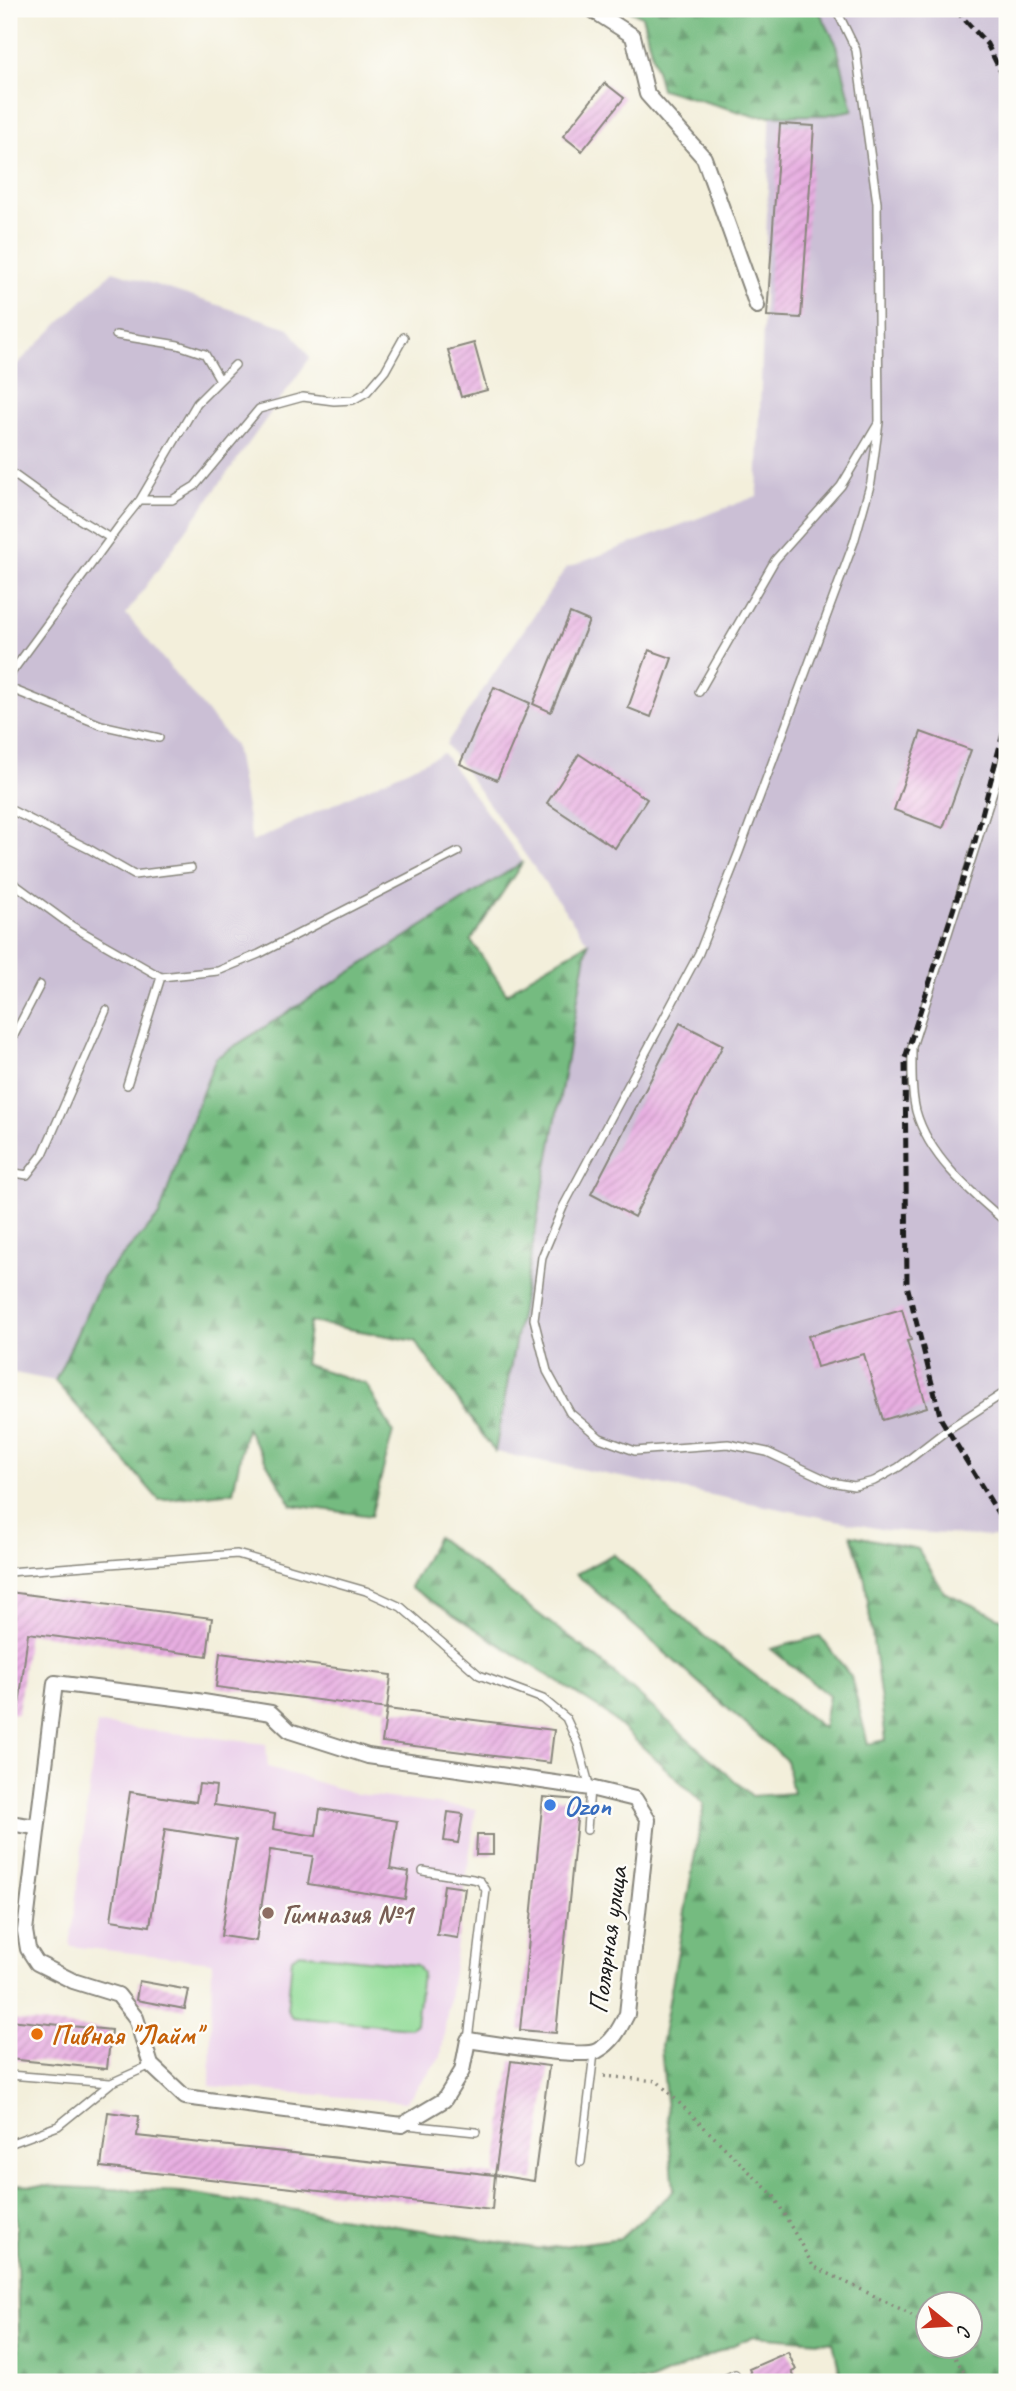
<svg xmlns="http://www.w3.org/2000/svg" width="1016" height="2391" viewBox="0 0 1016 2391" font-family="Caveat,sans-serif">
	<style>
		.built { fill: #ebd1eb }
		.industrial { fill: #cbbfd5 }
		.forest { fill: url(#forest-firs); stroke: #486c4e; stroke-width: 2; fill-rule: evenodd }
		.pitch { fill: #91db97; stroke: #567c5a; stroke-width: 2 }
		.building { fill: url(#building-hatch) }
		.lines { fill: none; stroke-linecap: round; stroke-linejoin: round }
		.service-casing { stroke: #88867c; stroke-width: 10 }
		.minor-casing { stroke: #88867c; stroke-width: 18 }
		.path { stroke: #88867c; stroke-width: 3.5; stroke-dasharray: 2 5; stroke-linecap: butt }
		.service { stroke: #fff; stroke-width: 7 }
		.minor { stroke: #fff; stroke-width: 14 }
		.rail { stroke: #1c1c1c; stroke-width: 5; stroke-dasharray: 10 5; stroke-linecap: butt }
		.shop-dot { fill: #3f7fe0; stroke: #fdfcf7; stroke-width: 2.5 }
		.education-dot { fill: #8d6e63; stroke: #fdfcf7; stroke-width: 2.5 }
		.food-dot { fill: #e8710a; stroke: #fdfcf7; stroke-width: 2.5 }
		.labels { text-anchor: middle; stroke-width: 5; stroke-linejoin: round; paint-order: stroke }
		.shop-label { font-size: 28px; font-weight: bold; fill: #366cbe; stroke: #fdfcf7; text-anchor: start }
		.education-label { font-size: 28px; font-weight: bold; fill: #785e54; stroke: #fdfcf7; text-anchor: start }
		.street-label { font-size: 28px; fill: #1c1c1c; stroke: #fdfcf7 }
		.food-label { font-size: 28px; font-weight: bold; fill: #c56008; stroke: #fdfcf7; text-anchor: start }
	</style>
	<defs>
		<pattern id="forest-firs" width="22" height="20" patternUnits="userSpaceOnUse" patternTransform="scale(1.75)"><rect width="22" height="20" fill="#74bb80"/><path d="M5 1l3.5 6h-7zM16 11l3.5 6h-7z" fill="#5e9768"/></pattern>
		<pattern id="building-hatch" width="6" height="6" patternUnits="userSpaceOnUse" patternTransform="scale(1.75)"><rect width="6" height="6" fill="#e7aee1"/><path d="M-1 1l2-2M0 6l6-6M5 7l2-2" fill="none" stroke="#c695c0"/></pattern>
	</defs>
	<rect width="100%" height="100%" fill="#fdfcf7"/>
	<filter id="ink" filterUnits="userSpaceOnUse"><feTurbulence type="fractalNoise" baseFrequency=".0143" numOctaves="2"/><feDisplacementMap in="SourceGraphic" scale="14" xChannelSelector="R" yChannelSelector="G"/><feConvolveMatrix kernelMatrix="1 2 1 2 8 2 1 2 1" color-interpolation-filters="sRGB"/></filter>
	<filter id="wash" filterUnits="userSpaceOnUse"><feTurbulence type="fractalNoise" baseFrequency=".00686" numOctaves="4" result="noise"/><feDisplacementMap in="SourceGraphic" scale="28" xChannelSelector="R" yChannelSelector="G"/><feGaussianBlur stdDeviation="1.57" result="paint"/><feColorMatrix in="noise" values="0 0 0 0 0 0 0 0 0 0 0 0 0 0 0 0 0 1.4 0 .05"/><feComposite in="paint" operator="in"/></filter>
	<g filter="url(#wash)">
		<rect width="100%" height="100%" fill="#f3efdb"/>
		<path class="built" d="M97 1724 266 1744 268 1767 357 1794 476 1809 441 2056 406 2102 210 2086 212 1962 70 1946Z"/>
		<path class="industrial" d="M798 9H1007V1538L885 1530 495 1452 588 943 446 744 566 568 757 496 774 17Z
			M113 271 289 328 310 358 126 614 235 746 252 842 443 753 523 862 216 1058 188 1129 159 1217 103 1277 55 1381 9 1372V372Z"/>
		<path class="forest" d="M627 9H818L836 43 853 110 826 115 754 116 661 89 642 16Z
			M523 862 471 940 507 994 529 977 588 943 495 1452 415 1341 310 1322 304 1364 366 1384 393 1432 371 1516 292 1505 246 1428 233 1492 159 1500 55 1381 103 1277 159 1216 188 1129 216 1058Z
			M851 1535 918 1549 944 1592 1007 1621V2382H842L833 2342 754 2336 649 2382H9V2372L19 2349 15 2185 182 2192 541 2249 621 2238 674 2190 661 2046 704 1804 605 1712 410 1587 437 1537 598 1659 752 1796 793 1793 786 1760 576 1574 613 1554 704 1636 823 1728 829 1696 771 1649 820 1636 851 1677 868 1744 886 1740 865 1580ZM928 2304H970V2346H928Z"/>
		<path class="pitch" d="M299 1953 416 1965 422 1973 416 2024 410 2028 292 2017 287 2010 292 1958Z"/>
		<g id="blocks">
			<path class="building" d="M605 83 624 98 582 151 563 136Z
				M780 124 814 126 801 318 767 316Z
				M474 343 487 390 461 397 448 350Z
				M570 613 589 621 551 712 533 704Z
				M649 650 672 658 651 717 628 708Z
				M494 687 530 703 497 780 460 764Z
				M921 732 971 750 943 828 894 810Z
				M579 754 647 799 615 848 547 803Z
				M680 1023 723 1045 634 1217 591 1194Z
				M902 1309 911 1340 907 1341 927 1407 883 1420 864 1354 817 1367 808 1336Z
				M9 1592 212 1618 207 1656 28 1633 18 1714 9 1713Z
				M220 1653 391 1675 387 1709 216 1687Z
				M387 1709 554 1730 550 1763 382 1742Z
				M199 1784 216 1786 214 1805 275 1814 273 1829 316 1836 320 1809 397 1821 390 1869 409 1872 405 1899 308 1884 313 1856 270 1850 256 1941 221 1936 236 1840 165 1829 150 1926 111 1920 130 1792 196 1802Z
				M543 1797 579 1800 556 2033 520 2030Z
				M448 1812 463 1814 458 1843 444 1841Z
				M477 1835H493V1855H476Z
				M444 1885 465 1888 458 1938 437 1935Z
				M139 1981 189 1990 185 2009 136 2000Z
				M9 2020 111 2030 107 2069 9 2059Z
				M511 2061 549 2066 534 2181 495 2175Z
				M108 2112 139 2116 137 2136 495 2175 492 2210 101 2167Z
				M788 2352 796 2370 792 2372 797 2382H755L749 2369Z"/>
		</g>
	</g>
	<g filter="url(#ink)">
		<use href="#blocks" fill-opacity="0" stroke="#88867c" stroke-width="2"/>
		<g class="lines">
			<g class="service-casing">
				<path id="service" d="M1005 9 1007 11
					M116 335 178 345 205 354 220 380
					M879 422 871 482 854 542 739 852 699 953 563 1207 542 1257 534 1319 547 1371 570 1413 600 1438 635 1451 728 1444 767 1452 831 1482 854 1486 874 1481 899 1467 947 1430 1007 1391
					M9 471 59 507 110 538
					M140 500H172L195 486 259 409 303 397 334 401 353 400 367 392 385 371 404 337
					M9 676 120 525 140 500 197 403 235 365
					M9 688 101 725 159 738
					M699 692 775 560 841 486 879 422 877 203 856 50 836 9
					M1007 747 912 1047C912 1068 911 1090 916 1111 929 1158 972 1193 1007 1223
					M9 809 89 849 134 875 191 868
					M9 880 72 926 161 977 218 971 259 954 458 852
					M9 1045 40 985
					M127 1085 161 977
					M9 1172 27 1175 43 1154 106 1010
					M9 1572 237 1554 366 1591 401 1607 479 1675 543 1699 566 1718 578 1744 590 1788 587 1830
					M423 1871 473 1879 480 1881 486 1890 468 2040
					M9 2075 110 2083
					M406 2125 476 2132
					M9 2144 58 2126 111 2083 151 2065
					M581 2162 594 2053
					M718 2382 735 2374"/>
			</g>
			<g class="minor-casing">
				<path id="minor" d="M591 9 633 36 647 94 704 158 757 306
					M55 1683 191 1700 271 1713 290 1731 368 1756 590 1788 635 1799 648 1820 627 2014C619 2030 613 2042 597 2051 582 2059 490 2043 468 2040L462 2071 444 2100 402 2125 185 2097 151 2065 136 2018 118 1995 73 1981 37 1963 28 1949 25 1931Z
					M9 1823 36 1827"/>
			</g>
			<path class="path" d="M604 2076 657 2081 774 2196 813 2266 907 2312 928 2327
				M948 2346 970 2382"/>
			<use href="#service" class="service"/>
			<use href="#minor" class="minor"/>
			<path class="rail" d="M955 9 987 44 1007 84
				M1007 718 973 849 905 1058 907 1285 941 1419 1007 1528"/>
		</g>
	</g>
	<circle class="shop-dot" cx="550" cy="1805" r="7"/>
	<circle class="education-dot" cx="268" cy="1913" r="7"/>
	<circle class="food-dot" cx="37" cy="2034" r="7"/>
	<g class="labels">
		<g class="shop-label">
			<text x="564" y="1815">Ozon</text>
		</g>
		<g class="education-label">
			<text x="282" y="1923">Гимназия №1</text>
		</g>
		<g class="street-label">
			<text transform="translate(607 1940) rotate(-82)" y="10">Полярная улица</text>
		</g>
		<g class="food-label">
			<text x="51" y="2044">Пивная "Лайм"</text>
		</g>
	</g>
	<rect width="1016" height="2391" fill="none" stroke="#fdfcf7" stroke-width="35"/>
	<g transform="translate(949 2325) rotate(108)"><circle r="33" fill="#fdfcf7" stroke="#a3a29f" stroke-width="2"/>
	<path d="M0-5L12 26L0 18L-12 26Z" fill="#c8321e"/>
	<text y="-10" font-size="19" font-weight="bold" text-anchor="middle" fill="#1c1c1c">С</text>
	</g>
</svg>
